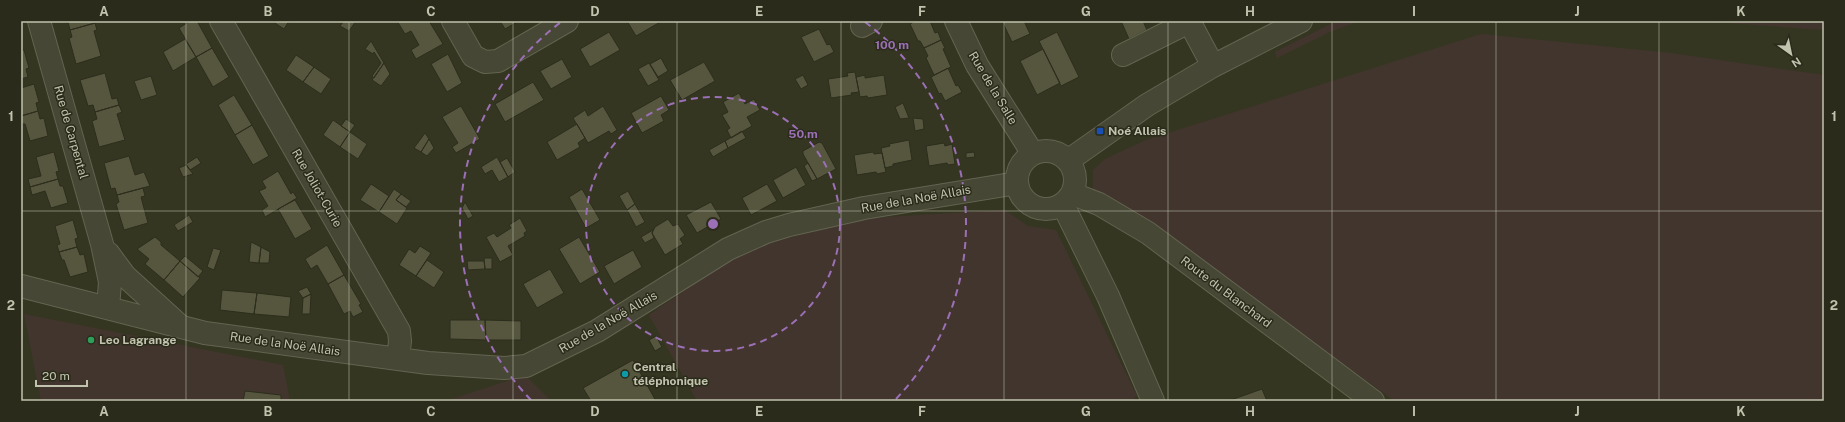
<svg xmlns="http://www.w3.org/2000/svg" width="1845" height="422" viewBox="0 0 1845 422" font-family="'Public Sans',sans-serif">
	<style>
		.green { fill: #42352d }
		.building { fill: #55563d; stroke: #2c2d1c }
		.lines { fill: none; stroke-linecap: round; stroke-linejoin: round }
		.minor-casing { stroke: #636451; stroke-width: 24 }
		.minor { stroke: #464734; stroke-width: 22 }
		.grid { fill: none; stroke: #c2c3ae; stroke-width: 1; stroke-opacity: 0.55 }
		.ring { fill: none; stroke: #9b70b7; stroke-width: 2; stroke-dasharray: 7 5 }
		.transit-dot { fill: #1a4fb4; stroke: #2a2b1a; stroke-width: 1.5 }
		.leisure-dot { fill: #2e9e5b; stroke: #2a2b1a; stroke-width: 1.5 }
		.culture-dot { fill: #0f9aa8; stroke: #2a2b1a; stroke-width: 1.5 }
		.labels { text-anchor: middle; stroke-width: 3; stroke-linejoin: round; paint-order: stroke }
		.street-label { font-size: 12px; fill: #c2c3ae; stroke: #2a2b1a }
		.poi-label { font-size: 12px; font-weight: bold; fill: #c2c3ae; stroke: #2a2b1a; text-anchor: start }
		.centre { fill: #9b70b7; stroke: #2a2b1a; stroke-width: 2 }
		.ring-label { font-size: 12px; text-anchor: middle; font-weight: bold; fill: #9b70b7; stroke: #2a2b1a; stroke-width: 3; stroke-linejoin: round; paint-order: stroke }
		.neatline { fill: none; stroke: #c2c3ae; stroke-width: 1.5 }
		.grid-label { font-size: 13px; text-anchor: middle; font-weight: bold; fill: #c2c3ae }
	</style>
	<rect width="100%" height="100%" fill="#353621"/>
	<path class="green" d="M1337 21H1359L1330 32 1277 58 1275 52Z
		M1697 21H1824V30L1698 21Z
		M1481 34 1671 53 1824 75V401H1395L1145 223 1093 193V170L1105 159 1146 140Z
		M1004 210 1028 226 1056 230 1137 396 1131 401H697L649 315 747 248 869 218Z
		M24 314 283 365 290 401H41Z
		M525 375 551 401H446Z"/>
	<path class="building" d="M64 21H95V23L70 30 68 22 65 23Z
		M190 21H197L212 48 196 57 179 28Z
		M272 21H289L284 29Z
		M344 21H356L349 31 340 26Z
		M397 21H429L443 44 416 59 411 50 419 45 411 31 405 34Z
		M500 21H519L505 29Z
		M627 21H662L636 36Z
		M915 21H930L935 33 938 32 941 40 924 48 920 41H918L910 24Z
		M1002 21H1024L1030 34 1012 42Z
		M1121 21H1143L1147 30 1129 39Z
		M95 23 97 30 94 31 101 56 76 64 69 38 72 37 70 30Z
		M819 29 827 45 830 44 834 52 814 62 801 37Z
		M609 32 620 50 590 67 580 49Z
		M1057 32 1079 77 1061 86 1039 41Z
		M185 39 196 57 173 71 163 52Z
		M941 40 945 48 943 49 951 67 934 75 926 58 928 56 924 48Z
		M371 41 384 63 374 78 372 76 381 63 374 52 373 54 365 49Z
		M212 48 229 77 213 87 196 57Z
		M1043 49 1060 83 1037 95 1020 61Z
		M21 50H24L29 68 26 69 28 77 21 79Z
		M448 54 462 83 447 92 431 64Z
		M296 55 314 67 303 82 286 70Z
		M661 58 668 71 658 77 650 64Z
		M562 59 572 77 551 89 540 71Z
		M704 62 715 81 682 100 670 80Z
		M384 63 390 74 381 86 372 80Z
		M649 63 659 80 648 86 638 69Z
		M314 67 331 79 321 94 303 82Z
		M948 68 956 86 958 85 962 92 945 101 941 93 939 94 931 77Z
		M855 72 859 92 851 93 852 95 831 98 828 79 848 76 847 73Z
		M105 73 112 99 117 98 119 105 95 112 93 105 88 106 80 80Z
		M803 75 808 85 801 89 795 79Z
		M865 75V78L884 75 887 95 868 98 867 96 860 97 856 77Z
		M151 76 157 95 141 100 134 81Z
		M533 82 544 100 505 122 495 104Z
		M34 84 39 102 36 103 38 111 21 116V88Z
		M739 93 745 104 754 99 760 110 747 117 752 126 731 138 727 130 730 128 722 115 728 112 723 102Z
		M234 95 252 125 235 135 218 105Z
		M661 96 669 110 661 115 664 121 642 133 631 113Z
		M903 103 909 118 900 119 895 107Z
		M119 105 122 112 117 114 125 140 99 147 92 121 97 119 95 112Z
		M461 106 480 139 456 153 452 147 458 143 442 117Z
		M603 106 617 130 611 134 609 131 588 143 573 118 585 110 588 116Z
		M38 111 40 119 44 118 48 136 30 141 25 124H22L21 116Z
		M913 118 923 119 924 129 915 131Z
		M346 119 355 125 350 132 341 126Z
		M333 120 350 132 340 147 323 135Z
		M577 124 585 138 578 143 580 147 557 160 547 142Z
		M252 125 269 156 253 165 235 135Z
		M742 131 746 138 728 148 725 141Z
		M350 132 367 144 358 159 340 147Z
		M425 133 429 139 421 152 414 148Z
		M429 139 434 148 427 156 421 152Z
		M909 140 912 160 893 164V166L885 168 881 148 890 146 889 144Z
		M725 141 728 148 713 157 709 150Z
		M819 142 822 143 836 169 817 179 803 154V151Z
		M944 143 945 146 952 144 955 164 948 165 947 163 929 166 926 146Z
		M54 152 59 171 56 172 58 179 30 187 28 179 41 176 36 157Z
		M873 152 874 154 882 153 886 172 877 174 876 172 857 175 854 155Z
		M974 152 975 157 966 158V153Z
		M129 156 135 175 144 172 150 186 117 195 115 188 111 189 104 163Z
		M197 157 201 163 190 170 186 164Z
		M497 157 508 177 499 182 492 170 485 174 481 167Z
		M507 158 515 172 508 177 500 162Z
		M808 163 817 179 812 181 804 166Z
		M186 165 193 174 183 177 179 168Z
		M796 167 806 185 783 198 773 180Z
		M278 171 291 194 293 192 297 198 265 217 262 210 268 206 259 191 266 188 262 181Z
		M58 179 60 186H63L68 203 51 208 45 191 32 195 30 187Z
		M371 184 389 196 379 212 360 200Z
		M767 184 777 201 751 215 742 198Z
		M143 188 145 196 141 197 148 223 124 230 116 204 119 202 117 195Z
		M394 189 401 194 396 200 407 208 397 224 379 212Z
		M582 189 600 220 586 228 569 197Z
		M628 191 635 204 627 210 619 196Z
		M401 194 411 201 406 207 396 200Z
		M295 200 312 229 295 239 278 209Z
		M465 202 473 216 468 219 462 208Z
		M711 202 721 219 697 233 686 215Z
		M635 204 645 222 636 227 627 210Z
		M189 215 193 222 178 231 174 225Z
		M520 218 527 231 524 233 525 236 508 246 513 255 500 262 486 237 494 233 497 237 511 228 509 225Z
		M668 219 673 226 678 224 685 235 680 239 683 244 665 255 652 233 655 227Z
		M73 220 78 238 75 239 77 247 59 252 57 245 60 244 55 226Z
		M653 230 652 233 654 238 645 243 641 237Z
		M155 237 161 242V245L180 261 164 280 145 264 149 259 137 249Z
		M579 237 600 272 580 284 559 249Z
		M251 242 261 247 259 263 249 262Z
		M327 245 344 275 328 284 317 265 311 269 305 259Z
		M420 246 431 253 416 276 399 265 409 249 415 253Z
		M77 247 80 255 84 254 88 272 70 277 64 260H62L59 252Z
		M261 247 270 252 269 263H259Z
		M213 248 221 250 214 270 207 267Z
		M633 250 642 267 614 284 604 266Z
		M185 256 203 271 198 277 180 261Z
		M484 258H492V269H485Z
		M427 260 444 272 434 288 416 276Z
		M180 261 200 278 183 297 164 280Z
		M467 261H484L485 269 468 270Z
		M550 269 564 293 537 308 523 284Z
		M344 275 361 304 359 305 363 312 353 317 350 311 344 314 328 284Z
		M307 287 311 294 303 298 298 291Z
		M222 290 257 293 254 314 220 310Z
		M257 293 291 297 289 317 254 314Z
		M311 294 310 314H302L303 298Z
		M450 320H485L486 340 450 339Z
		M485 320 521 321V340H486Z
		M656 336 662 347 655 351 649 340Z
		M633 360 656 401H591L583 388Z
		M1262 389 1267 401H1228Z
		M245 391 281 395V401H243Z"/>
	<g class="lines">
		<g class="minor-casing">
			<path id="minor" d="M39 21 102 244 110 282 108 308
				M221 21 399 331 400 341 398 359
				M453 21 473 56 485 62 498 61 567 21
				M956 21 977 65 1033 154
				M1189 21 1213 66
				M862 26 871 21
				M1123 55 1189 22
				M1017 180a29 29 0 1 1 58 0a29 29 0 1 1-58 0Z
				M1069 160 1147 105 1213 66 1301 21
				M1073 194 1099 204 1148 233 1373 401
				M1063 205 1108 296 1153 401
				M108 253 125 276 179 325
				M21 286 205 333 428 363 504 368 526 366 597 331 728 249 766 232 789 225 864 208 1017 183"/>
		</g>
		<use href="#minor" class="minor"/>
	</g>
	<path class="grid" d="M186 21V401M349 21V401M513 21V401M677 21V401M841 21V401M1004 21V401M1168 21V401M1332 21V401M1496 21V401M1659 21V401M21 211H1824"/>
	<g class="ring">
		<circle cx="713" cy="224" r="127"/>
		<path d="M531 400A253 253 0 0 1 561 22M865 22A253 253 0 0 1 895 400"/>
	</g>
	<rect class="transit-dot" x="1096" y="127" width="8" height="8" rx="2"/>
	<circle class="leisure-dot" cx="91" cy="340" r="4"/>
	<circle class="culture-dot" cx="625" cy="374" r="4"/>
	<g class="labels">
		<g class="street-label">
			<text transform="translate(993 88) rotate(59)" y="4">Rue de la Salle</text>
			<text transform="translate(71 132) rotate(74)" y="4">Rue de Carpental</text>
			<text transform="translate(317 188) rotate(60)" y="4">Rue Joliot-Curie</text>
			<text transform="translate(916 199) rotate(-10)" y="4">Rue de la Noë Allais</text>
			<text transform="translate(1226 292) rotate(37)" y="4">Route du Blanchard</text>
			<text transform="translate(608 322) rotate(-30)" y="4">Rue de la Noë Allais</text>
			<text transform="translate(285 344) rotate(8)" y="4">Rue de la Noë Allais</text>
		</g>
		<g class="poi-label">
			<text x="1108" y="135">Noé Allais</text>
			<text x="99" y="344">Leo Lagrange</text>
			<text x="633" y="371">Central<tspan x="633" dy="14">téléphonique</tspan></text>
		</g>
	</g>
	<circle cx="713" cy="224" r="6" class="centre"/>
	<g class="ring-label">
		<text x="892" y="49">100 m</text>
		<text x="803" y="138">50 m</text>
	</g>
	<rect width="1845" height="422" fill="none" stroke="#2a2b1a" stroke-width="44"/>
	<g transform="translate(1791 54) rotate(147)" stroke="#2a2b1a" stroke-width="3" paint-order="stroke">
	<path d="M0-3L7 15L0 10L-7 15Z" fill="#c2c3ae"/>
	<text y="-6" font-size="11" font-weight="bold" text-anchor="middle" fill="#c2c3ae">N</text>
	</g>
	<path d="M36 380v6h51v-6" fill="none" stroke="#c2c3ae" stroke-width="2"/>
	<text x="42" y="380" font-size="12" fill="#c2c3ae" stroke="#2a2b1a" stroke-width="3" paint-order="stroke">20 m</text>
	<rect x="22" y="22" width="1801" height="378" class="neatline"/>
	<g class="grid-label">
		<text x="104" y="16">A</text>
		<text x="268" y="16">B</text>
		<text x="431" y="16">C</text>
		<text x="595" y="16">D</text>
		<text x="759" y="16">E</text>
		<text x="922" y="16">F</text>
		<text x="1086" y="16">G</text>
		<text x="1250" y="16">H</text>
		<text x="1414" y="16">I</text>
		<text x="1577" y="16">J</text>
		<text x="1741" y="16">K</text>
		<text x="11" y="121">1</text>
		<text x="1834" y="121">1</text>
		<text x="11" y="310">2</text>
		<text x="1834" y="310">2</text>
		<text x="104" y="416">A</text>
		<text x="268" y="416">B</text>
		<text x="431" y="416">C</text>
		<text x="595" y="416">D</text>
		<text x="759" y="416">E</text>
		<text x="922" y="416">F</text>
		<text x="1086" y="416">G</text>
		<text x="1250" y="416">H</text>
		<text x="1414" y="416">I</text>
		<text x="1577" y="416">J</text>
		<text x="1741" y="416">K</text>
	</g>
</svg>
